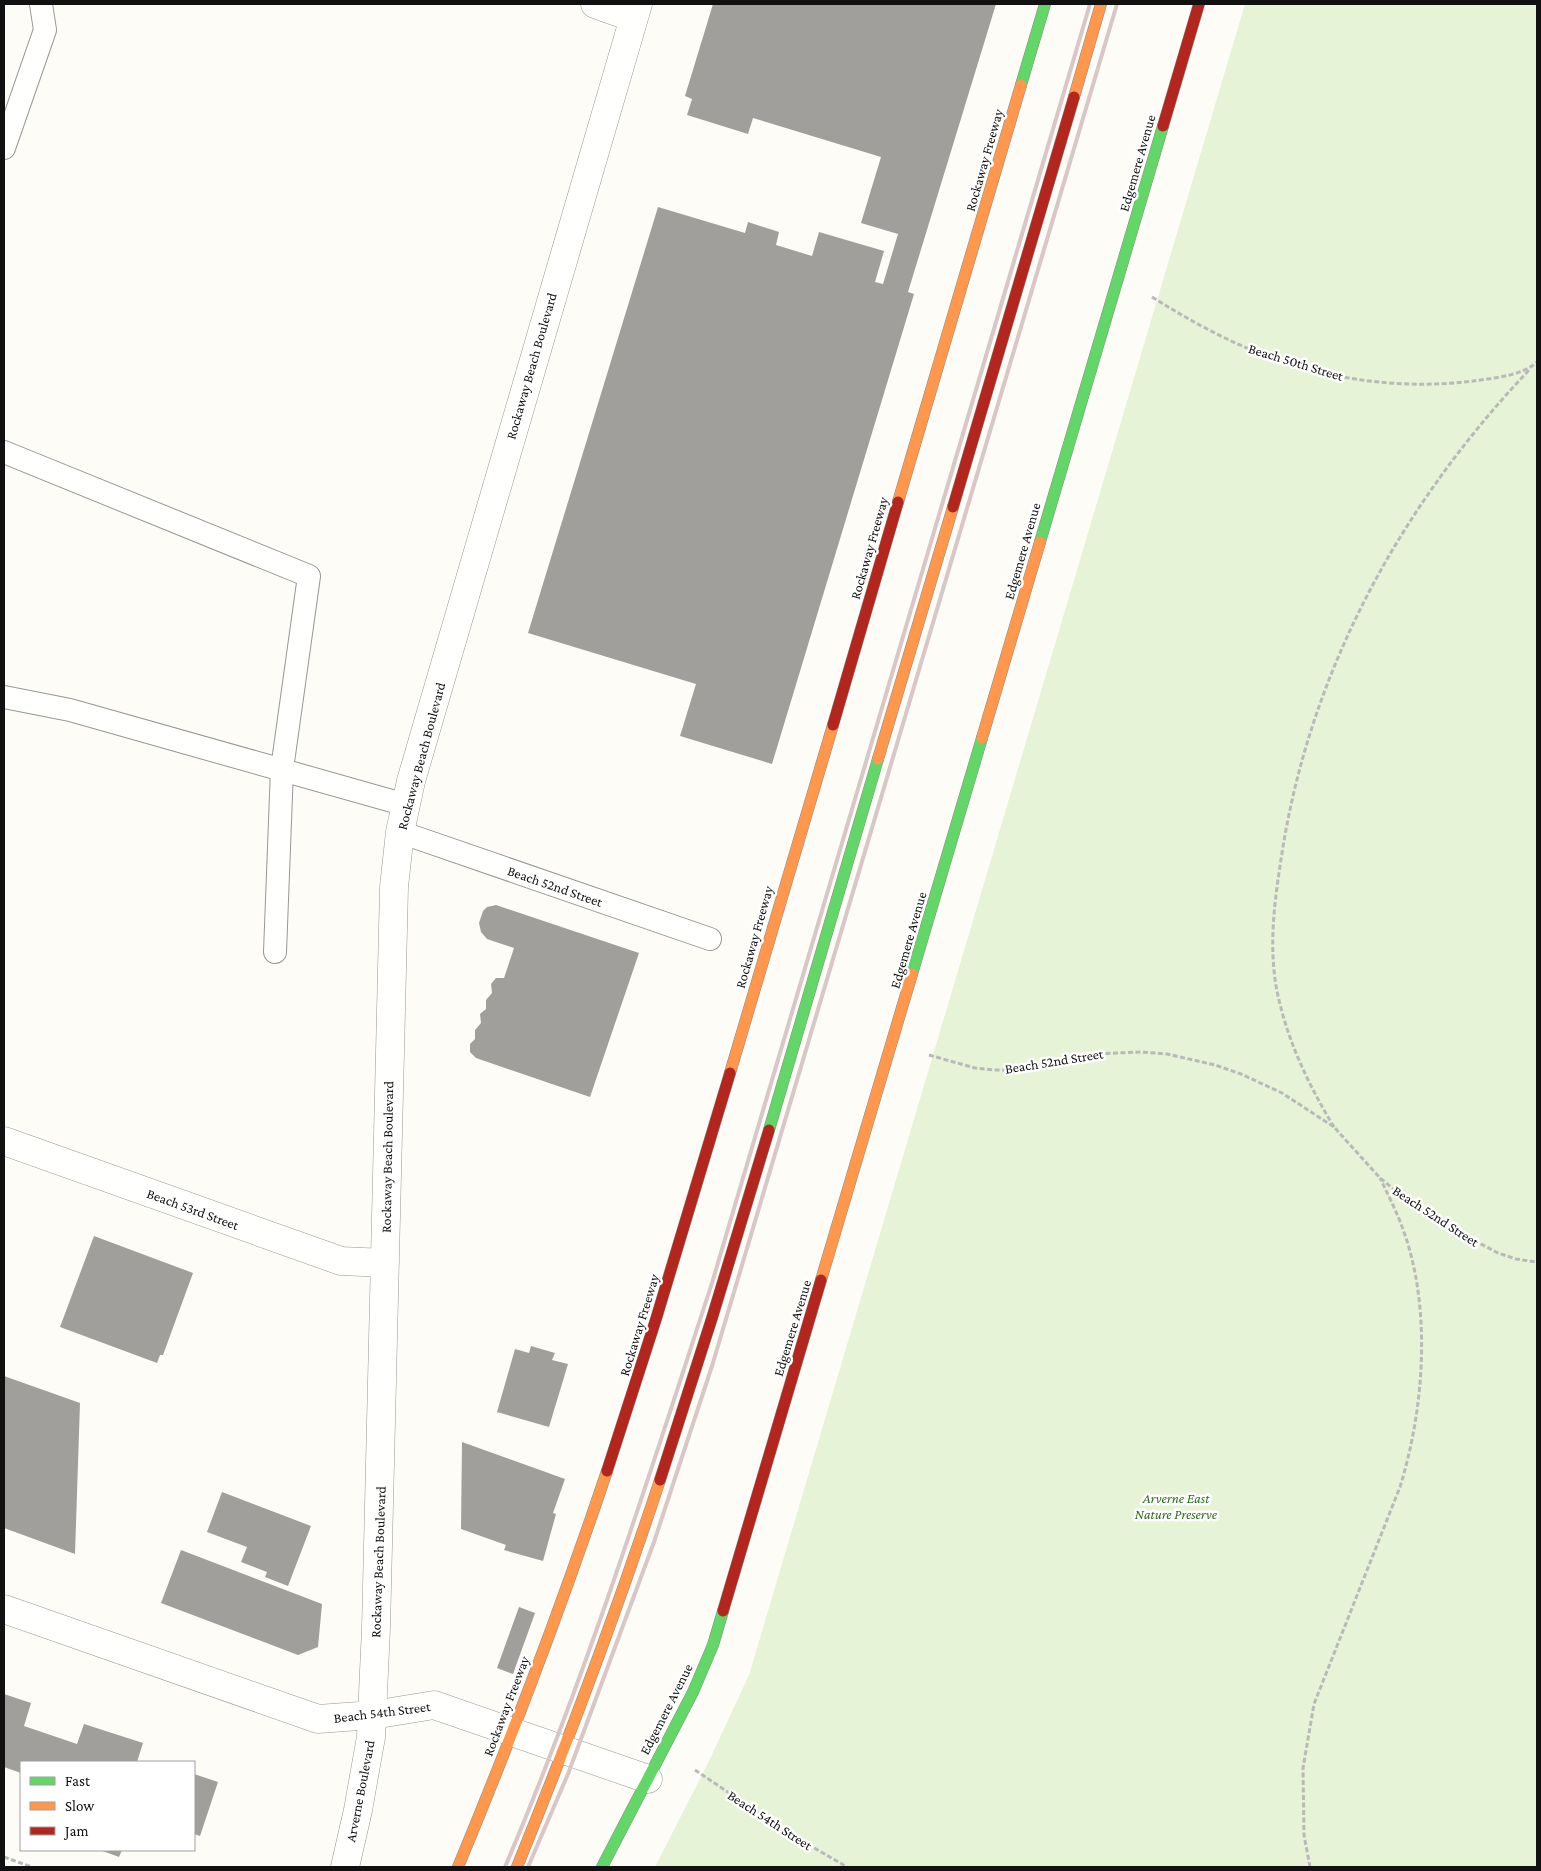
<svg xmlns="http://www.w3.org/2000/svg" width="1541" height="1871" viewBox="0 0 1541 1871" font-family="'Crimson Pro',serif">
	<style>
		.green { fill: #e7f3d7 }
		.building { fill: #a19f9c }
		.lines { fill: none; stroke-linecap: round; stroke-linejoin: round }
		.lane-casing { stroke: #979795; stroke-width: 24 }
		.street-casing { stroke: #979795; stroke-width: 29 }
		.fast-casing { stroke: #8e8d8b; stroke-width: 12 }
		.slow-casing { stroke: #8e8d8b; stroke-width: 12 }
		.jam-casing { stroke: #8e8d8b; stroke-width: 12 }
		.path { stroke: #b9b9b8; stroke-width: 3; stroke-dasharray: 5 2.5; stroke-linecap: butt }
		.lane { stroke: #fffffe; stroke-width: 22 }
		.street { stroke: #fffffe; stroke-width: 28 }
		.fast { stroke: #63d668; stroke-width: 11 }
		.slow { stroke: #ff974d; stroke-width: 11 }
		.jam { stroke: #b3261e; stroke-width: 11 }
		.rail { stroke: #d9c6c7; stroke-width: 4 }
		.labels { text-anchor: middle; stroke-width: 5; stroke-linejoin: round; paint-order: stroke }
		.street-label { font-size: 14px; fill: #111; stroke: #fff }
		.park-label { font-size: 14px; font-style: italic; fill: #2f6b1f; stroke: #fff }
	</style>
	<rect width="100%" height="100%" fill="#fdfcf7"/>
	<path class="green" d="M1245 4H1537V1867H655L709 1761 749 1675Z"/>
	<path class="building" d="M713 4H996L908 292 914 294 772 764 680 736 696 684 528 633 658 207 745 233 748 222 779 232 776 245 812 256 819 232 884 251 875 282 883 284 898 234 861 223 881 157 753 118 748 134 687 115 692 99 685 96Z
		M496 905 639 953 590 1097 476 1058 470 1052V1044L475 1039V1030L481 1023 480 1014 486 1009V1000L492 993 491 984 496 978H504L514 948 487 939 481 932 479 923 483 911 487 907Z
		M94 1236 193 1273 163 1355H160L157 1363 60 1327Z
		M531 1346 555 1353 552 1360 568 1364 549 1427 497 1412 515 1349 529 1353Z
		M4 1376 80 1403 75 1554 4 1528Z
		M462 1442 565 1479 553 1513 556 1514 543 1561 504 1550 506 1545 461 1529Z
		M222 1492 311 1526 288 1586 265 1577 267 1572 241 1562 247 1547 207 1532Z
		M181 1550 322 1604 318 1647 298 1655 161 1603Z
		M519 1607 535 1613 513 1674 497 1668Z
		M4 1694 31 1703 24 1726 77 1744 84 1724 143 1743 137 1762H21V1773L4 1767Z
		M194 1774 218 1782 200 1836 194 1834Z
		M100 1850H122L119 1857Z"/>
	<g class="lines">
		<g class="lane-casing">
			<path id="lane" d="M4 148 45 30 41 4
				M4 452 309 576 282 769 275 952
				M4 697 70 710 406 805
				M400 832 710 939"/>
		</g>
		<g class="street-casing">
			<path id="street" d="M595 4 634 18
				M4 1141 341 1261 385 1263
				M4 1609 318 1719 373 1715 434 1705 648 1779
				M345 1867 358 1810 371 1737 376 1628 394 887 400 832 411 781 638 4"/>
		</g>
		<g class="fast-casing">
			<path id="fast" d="M1021 85 1045 4
				M1040 542 1163 126
				M912 974 982 738
				M769 1130 878 759
				M602 1867 693 1692 713 1645 723 1611"/>
		</g>
		<g class="slow-casing">
			<path id="slow" d="M1074 97 1101 4
				M898 502 1021 85
				M982 738 1040 542
				M878 759 953 507
				M730 1073 833 725
				M821 1280 912 974
				M458 1867C512 1737 562 1605 607 1471
				M517 1867C569 1739 617 1611 660 1480"/>
		</g>
		<g class="jam-casing">
			<path id="jam" d="M1163 126 1199 4
				M953 507 1074 97
				M833 725 898 502
				M607 1471 656 1319 730 1073
				M660 1480 712 1318 769 1130
				M723 1611 821 1280"/>
		</g>
		<path class="path" d="M1152 297C1173 310 1193 322 1215 333 1294 374 1384 392 1473 381 1493 378 1522 376 1537 362
			M929 1055 975 1068 994 1070H1014L1092 1054 1141 1052 1167 1054 1215 1065 1241 1074 1282 1093 1334 1127 1380 1178 1406 1199 1449 1227 1498 1253 1516 1259 1537 1262
			M1334 1127C1308 1084 1287 1040 1277 991 1268 945 1275 898 1282 853 1311 668 1402 504 1530 369
			M695 1770 792 1835 847 1867
			M4 1857 32 1867
			M1310 1867 1304 1835 1303 1768 1314 1704 1400 1487C1425 1406 1432 1303 1401 1224 1395 1208 1387 1193 1380 1178"/>
		<use href="#lane" class="lane"/>
		<use href="#street" class="street"/>
		<use href="#fast" class="fast"/>
		<use href="#slow" class="slow"/>
		<use href="#jam" class="jam"/>
		<path class="rail" d="M505 1867C586 1677 648 1479 712 1283L1090 4
			M528 1867 568 1774 654 1542 712 1366 1117 4"/>
	</g>
	<g class="labels">
		<g class="street-label">
			<text transform="translate(984 160) rotate(-74)" y="5">Rockaway Freeway</text>
			<text transform="translate(1137 163) rotate(-74)" y="5">Edgemere Avenue</text>
			<text transform="translate(1296 362) rotate(17)" y="5">Beach 50th Street</text>
			<text transform="translate(531 366) rotate(-74)" y="5">Rockaway Beach Boulevard</text>
			<text transform="translate(869 548) rotate(-74)" y="5">Rockaway Freeway</text>
			<text transform="translate(1022 551) rotate(-74)" y="5">Edgemere Avenue</text>
			<text transform="translate(421 756) rotate(-75)" y="5">Rockaway Beach Boulevard</text>
			<text transform="translate(555 886) rotate(19)" y="5">Beach 52nd Street</text>
			<text transform="translate(754 937) rotate(-74)" y="5">Rockaway Freeway</text>
			<text transform="translate(908 940) rotate(-74)" y="5">Edgemere Avenue</text>
			<text transform="translate(1054 1061) rotate(-9)" y="5">Beach 52nd Street</text>
			<text transform="translate(387 1157) rotate(-89)" y="5">Rockaway Beach Boulevard</text>
			<text transform="translate(193 1209) rotate(20)" y="5">Beach 53rd Street</text>
			<text transform="translate(1436 1216) rotate(33)" y="5">Beach 52nd Street</text>
			<text transform="translate(639 1325) rotate(-73)" y="5">Rockaway Freeway</text>
			<text transform="translate(792 1328) rotate(-73)" y="5">Edgemere Avenue</text>
			<text transform="translate(378 1562) rotate(-88)" y="5">Rockaway Beach Boulevard</text>
			<text transform="translate(506 1706) rotate(-69)" y="5">Rockaway Freeway</text>
			<text transform="translate(666 1709) rotate(-63)" y="5">Edgemere Avenue</text>
			<text transform="translate(382 1712) rotate(-7)" y="5">Beach 54th Street</text>
			<text transform="translate(360 1791) rotate(-79)" y="5">Arverne Boulevard</text>
			<text transform="translate(770 1820) rotate(33)" y="5">Beach 54th Street</text>
		</g>
		<g class="park-label">
			<text x="1176" y="1503">Arverne East<tspan x="1176" dy="16">Nature Preserve</tspan></text>
		</g>
	</g>
	<rect width="1541" height="1871" fill="none" stroke="#111111" stroke-width="10"/>
	<rect x="20" y="1761" width="175" height="90" fill="#ffffff" stroke="#a0a0a0"/>
	<rect x="30" y="1777" width="25" height="8" fill="#63d668" stroke="#a0a0a0"/>
	<text x="65" y="1786" font-size="15" fill="#111111">Fast</text>
	<rect x="30" y="1802" width="25" height="8" fill="#ff974d" stroke="#a0a0a0"/>
	<text x="65" y="1811" font-size="15" fill="#111111">Slow</text>
	<rect x="30" y="1827" width="25" height="8" fill="#b3261e" stroke="#a0a0a0"/>
	<text x="65" y="1836" font-size="15" fill="#111111">Jam</text>
</svg>
